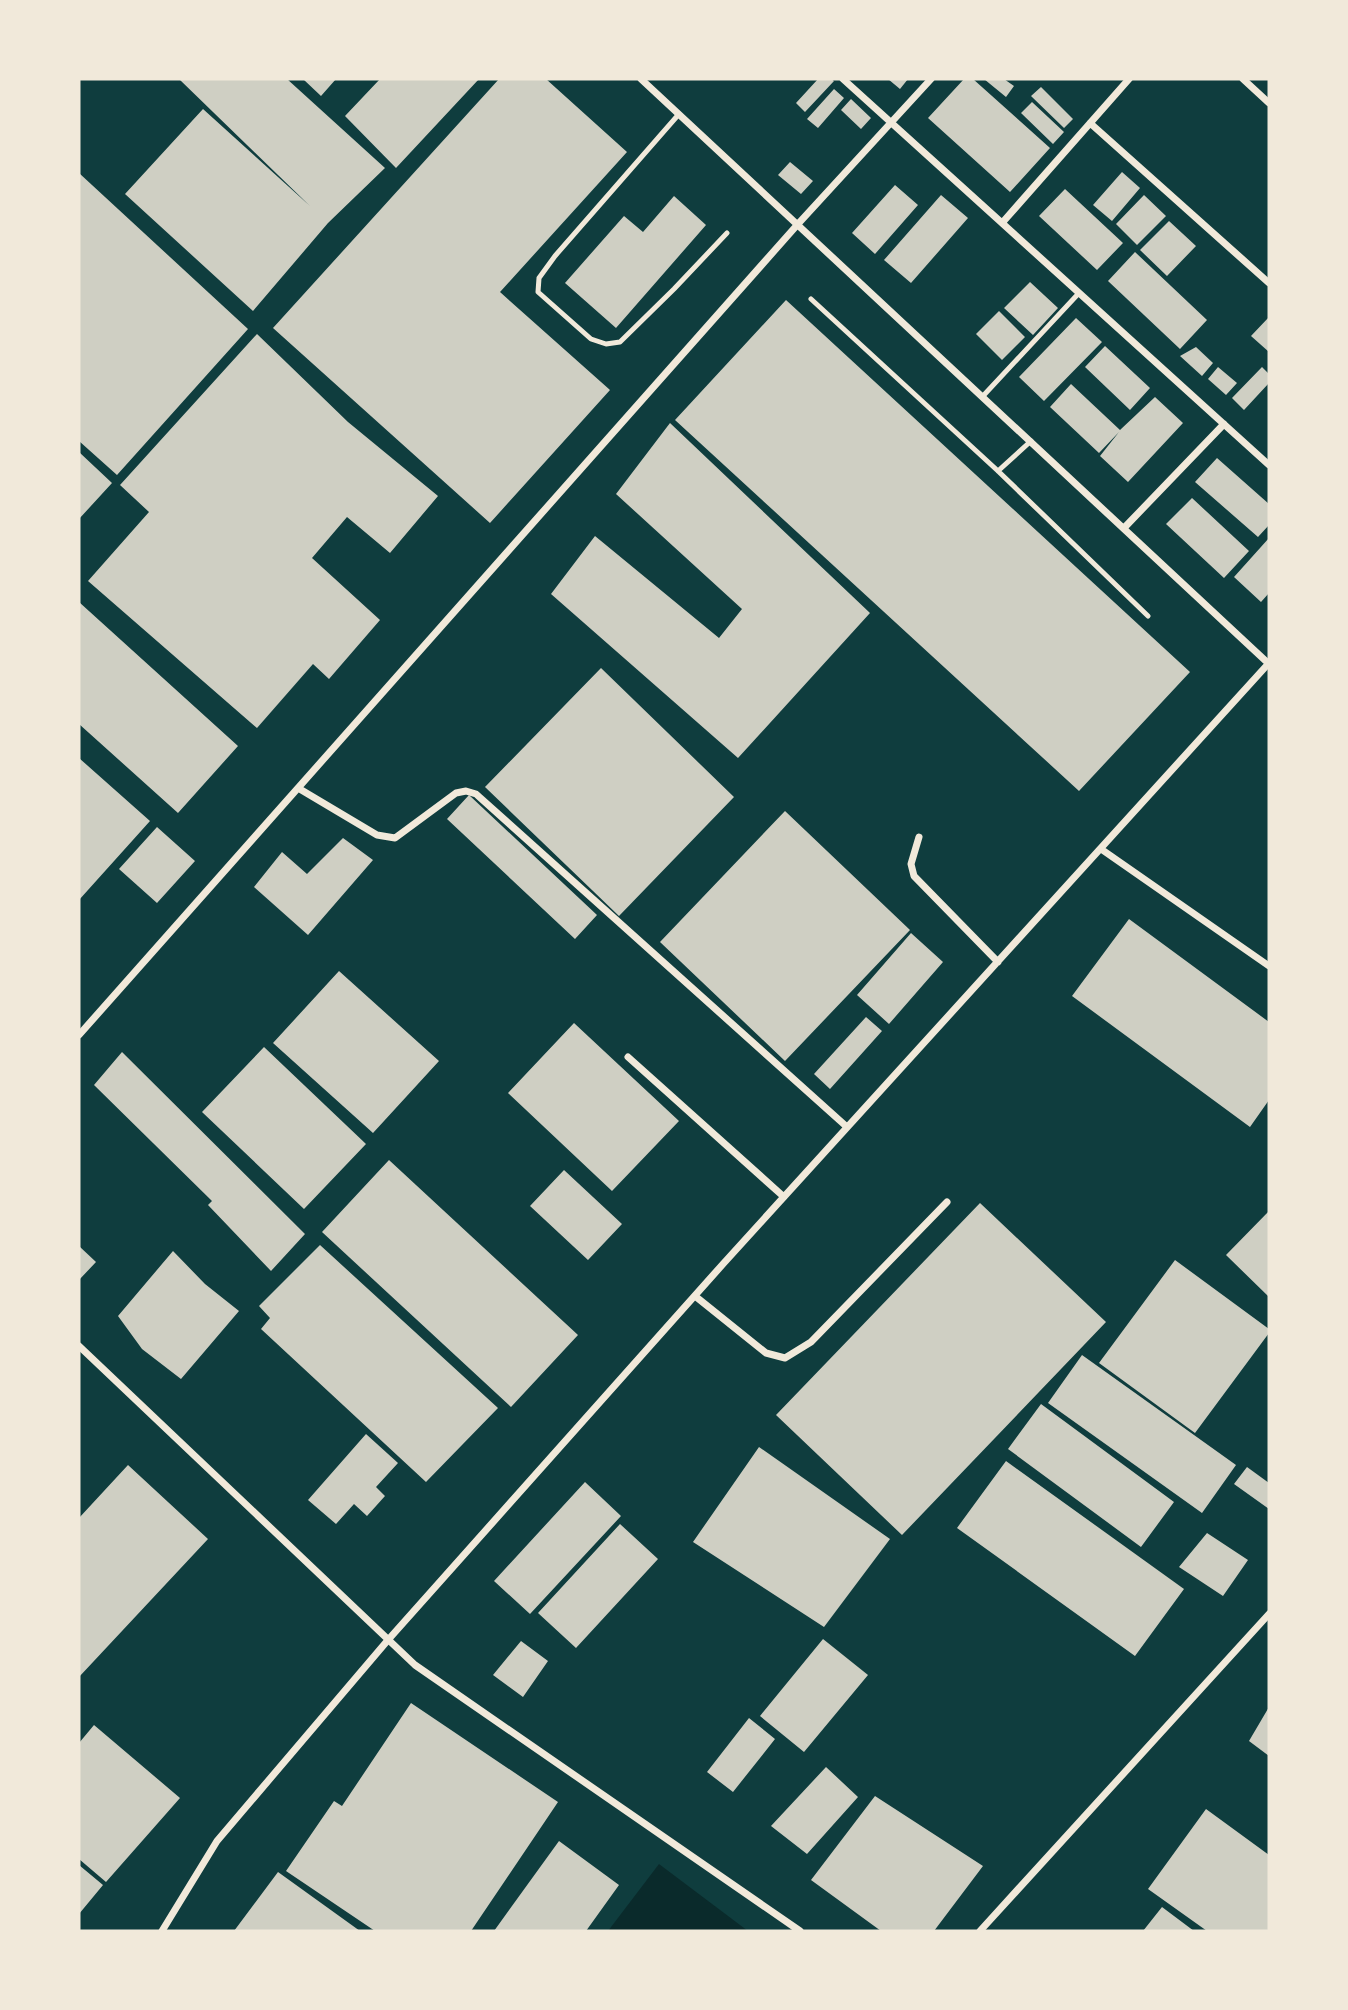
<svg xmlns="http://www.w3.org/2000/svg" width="1348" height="2010" viewBox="0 0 1348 2010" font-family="'Zilla Slab',serif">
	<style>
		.water { fill: #0a2a2b }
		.building { fill: #cfcfc3 }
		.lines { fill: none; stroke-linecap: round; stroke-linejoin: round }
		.service { stroke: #f1e9da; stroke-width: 5 }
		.minor { stroke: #f1e9da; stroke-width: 7 }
	</style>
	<rect width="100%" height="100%" fill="#0f3d3e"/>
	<path class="water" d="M659 1864 748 1931H608Z"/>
	<path class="building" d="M179 79H287L385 168 328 223 253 311 125 194 203 109 310 206Z
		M303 79H336L321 96Z
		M380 79H479L396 168 345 116Z
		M499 79H546L627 152 500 292 610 390 490 523 273 328Z
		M818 79H831L834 81 805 112 796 103Z
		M888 79H908L900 89Z
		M964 79H973L1050 148 1010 192 928 118Z
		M984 79H1004L1014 86 1006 97Z
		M1041 87 1073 119 1064 128 1031 96Z
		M834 89 844 98 818 128 807 119Z
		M851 99 871 118 861 129 841 110Z
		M1032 102 1064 132 1053 144 1021 113Z
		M790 162 813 181 801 194 778 175Z
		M1122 172 1140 188 1112 221 1093 205Z
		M79 173 248 329 117 475 79 441Z
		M895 185 918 205 875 254 852 233Z
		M1065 189 1123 243 1097 270 1039 216Z
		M941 195 968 218 911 283 884 260Z
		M1144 195 1166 216 1137 245 1116 224Z
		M674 196 706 225 616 328 565 283 624 216 643 232Z
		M1169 221 1196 246 1167 276 1140 250Z
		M1135 252 1207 320 1180 349 1108 281Z
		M1030 282 1058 308 1033 335 1004 308Z
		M786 300 1190 672 1079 791 675 420Z
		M999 311 1025 337 1002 360 976 334Z
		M1269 317V352L1251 336Z
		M1076 318 1102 342 1044 401 1019 377Z
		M257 334 348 422 438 496 390 553 347 517 312 558 380 620 329 679 313 664 257 728 88 581 149 512 120 485Z
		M1105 346 1150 388 1130 410 1085 367Z
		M1196 347 1213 363 1202 376 1180 356Z
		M1218 367 1237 383 1226 395 1208 379Z
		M1262 367 1269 374V383L1244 410 1232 398Z
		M1071 384 1120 430 1155 397 1183 423 1128 482 1100 456 1119 432 1099 453 1050 407Z
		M670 423 870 613 738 758 551 594 595 536 719 638 742 609 616 494Z
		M79 452 112 483 79 519Z
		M1217 458 1269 504V525L1258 537 1195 482Z
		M1192 498 1249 551 1224 578 1166 524Z
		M1269 538V593L1261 602 1234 577Z
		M79 602 238 746 178 813 79 724Z
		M601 668 734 797 619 916 485 787Z
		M79 758 150 821 79 900Z
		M469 795 597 915 575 939 447 819Z
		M785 811 910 930 785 1061 660 942Z
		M157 827 195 861 157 903 119 869Z
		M343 838 373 860 308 935 254 887 282 852 307 874Z
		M1129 919 1269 1022V1100L1250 1127 1072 996Z
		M911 933 943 962 889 1024 857 995Z
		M339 971 439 1061 373 1133 273 1043Z
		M866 1017 882 1031 830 1089 814 1074Z
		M574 1023 679 1121 612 1191 508 1093Z
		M264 1047 366 1144 304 1209 202 1112Z
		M122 1052 305 1234 271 1271 208 1205 212 1201 94 1085Z
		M389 1160 578 1335 511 1407 322 1232Z
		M564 1170 622 1224 588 1260 530 1206Z
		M980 1203 1106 1322 902 1535 776 1415Z
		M1269 1211V1297L1226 1255Z
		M320 1245 498 1408 426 1482 261 1329 270 1318 259 1306Z
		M79 1246 96 1262 79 1280Z
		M173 1251 205 1284 239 1311 181 1379 142 1349 118 1316Z
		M1175 1260 1269 1329V1333L1195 1433 1099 1363Z
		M1082 1355 1236 1465 1202 1513 1048 1403Z
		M1041 1404 1174 1502 1141 1547 1008 1449Z
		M366 1434 398 1463 376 1487 385 1496 367 1516 354 1504 336 1524 308 1500Z
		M759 1447 890 1539 824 1627 693 1542Z
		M1006 1461 1184 1589 1135 1656 957 1528Z
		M128 1465 208 1539 79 1677V1518Z
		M1247 1467 1269 1483V1509L1234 1484Z
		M585 1482 621 1516 530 1614 494 1581Z
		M620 1524 658 1559 576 1648 538 1613Z
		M1207 1533 1248 1560 1223 1596 1179 1567Z
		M823 1639 868 1675 804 1752 760 1716Z
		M521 1641 548 1661 523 1697 493 1675Z
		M411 1703 558 1802 471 1931H375L286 1871 334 1801 342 1806Z
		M1269 1707V1756L1249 1741Z
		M749 1718 775 1739 733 1792 707 1772Z
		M94 1725 180 1798 106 1882 79 1859V1743Z
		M826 1767 858 1797 807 1854 771 1826Z
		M875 1796 983 1866 934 1931H881L811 1880Z
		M1206 1809 1269 1855V1931H1207L1148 1889Z
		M559 1841 619 1885 586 1931H494Z
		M79 1865 103 1885 79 1914Z
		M278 1872 360 1931H234Z
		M1162 1907 1194 1931H1143Z"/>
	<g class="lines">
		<path class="service" d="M679 114 555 256 539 278 538 292 591 339 606 344 620 342 674 289 727 233
			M811 299 998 471 1148 616
			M983 396 1079 293
			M998 471 1031 441"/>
		<path class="minor" d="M641 79 1269 664
			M843 79 1269 465
			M1243 79 1269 103
			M1090 123 1269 283
			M1002 223 1129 79
			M1124 528 1224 424
			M298 788 377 835 395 838 456 793 466 791 476 794 847 1127
			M919 837 911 864 914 876 998 962
			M1101 849 1269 966
			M79 1035 798 224 931 79
			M628 1057 784 1197
			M695 1296 766 1353 785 1358 811 1342 947 1202
			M79 1346 415 1665 800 1931
			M162 1931 217 1841 388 1640 723 1264 1269 663
			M980 1931 1269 1614"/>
	</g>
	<rect width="1348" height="2010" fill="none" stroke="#f1e9da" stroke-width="161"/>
</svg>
